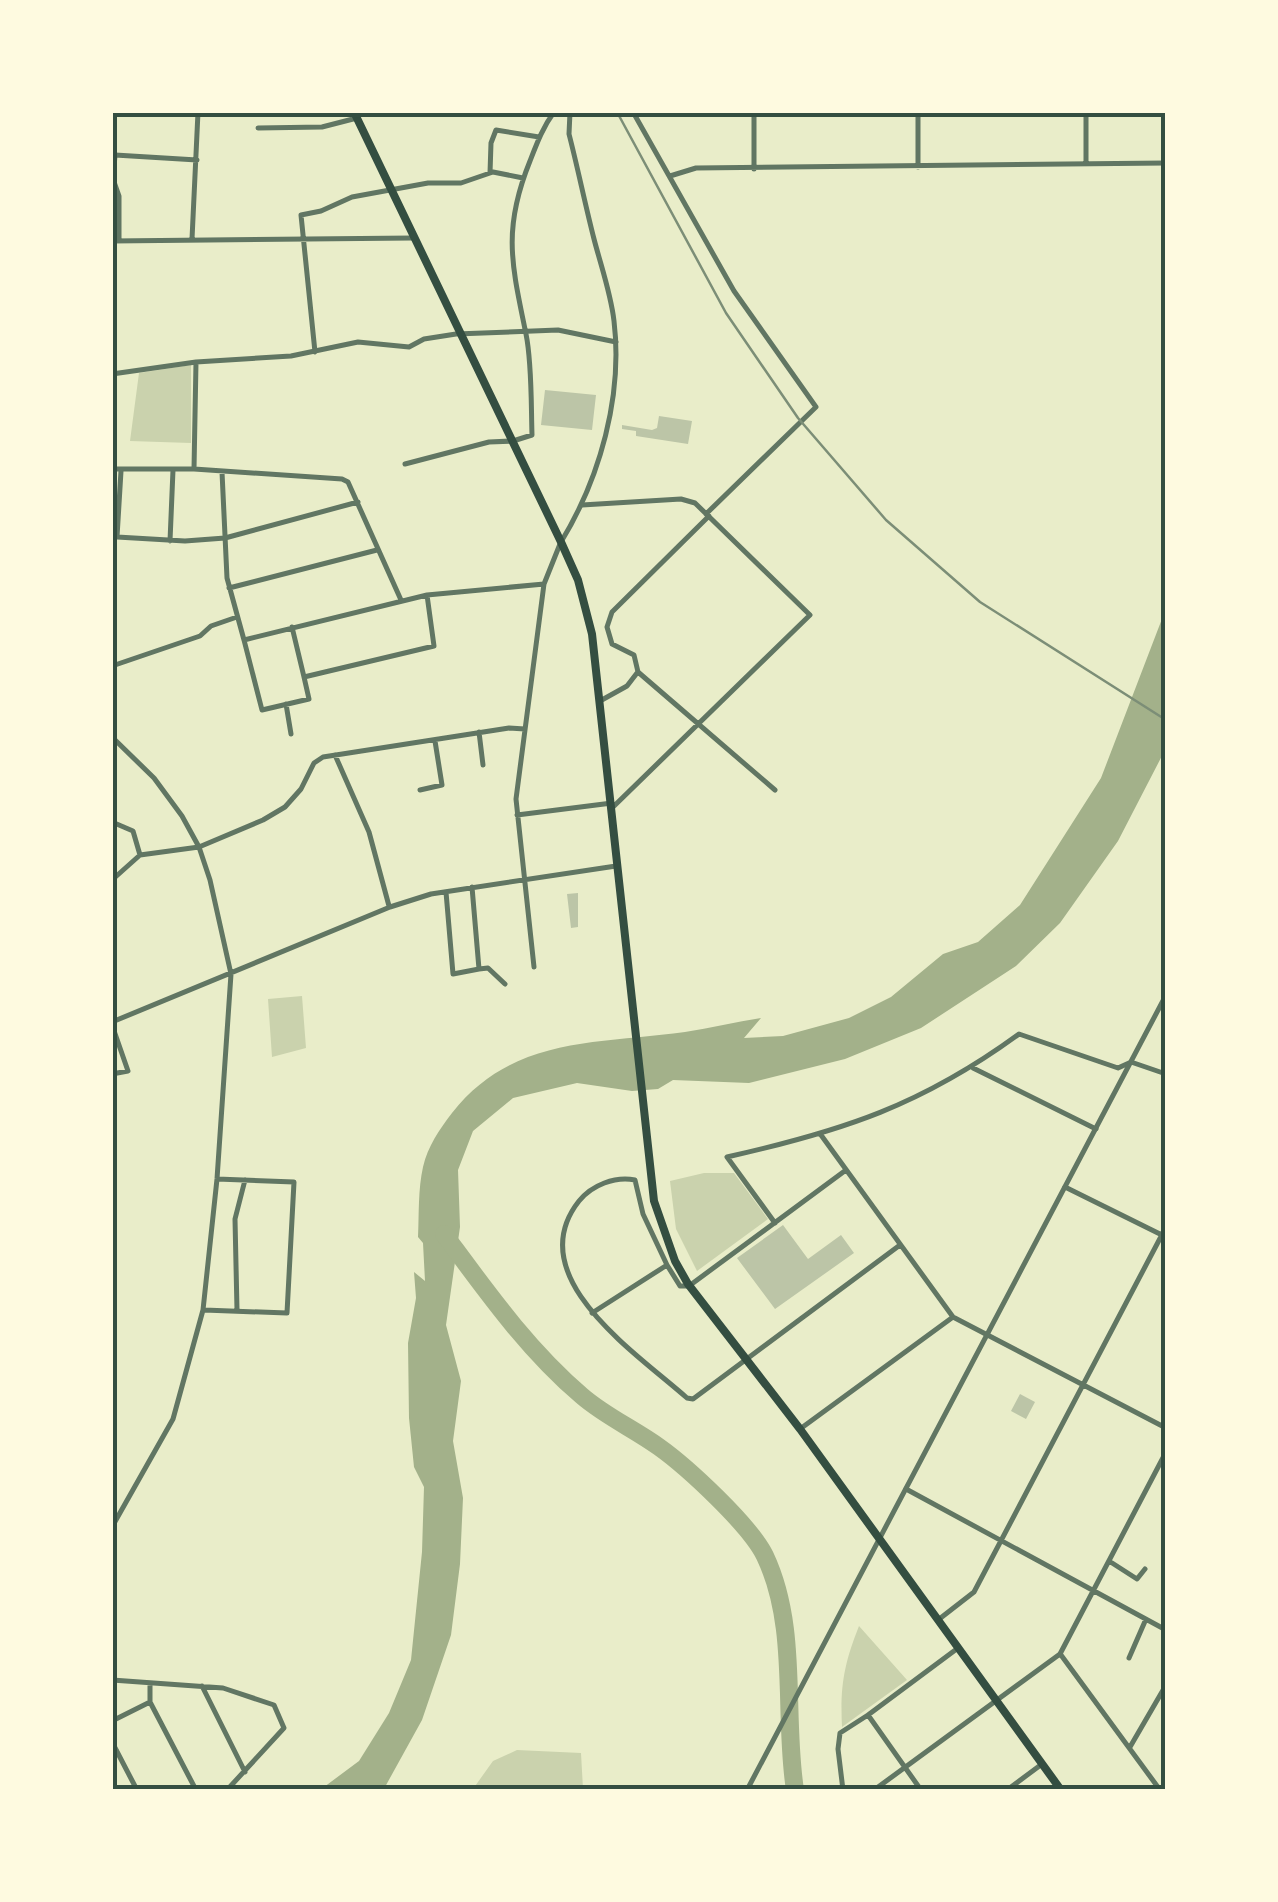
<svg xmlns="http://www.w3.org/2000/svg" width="1278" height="1902" viewBox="0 0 1278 1902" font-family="'Alegreya Sans',sans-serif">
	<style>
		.green { fill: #cad2ad }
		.water { fill: #a3b18a }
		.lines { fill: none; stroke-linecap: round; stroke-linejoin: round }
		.river { stroke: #a3b18a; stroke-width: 18 }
		.building { fill: #bcc5a7 }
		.minor { stroke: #617663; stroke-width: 5 }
		.tertiary { stroke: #617663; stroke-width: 5 }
		.primary { stroke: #344e41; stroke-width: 8 }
		.rail { stroke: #7c8e77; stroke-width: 2.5 }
		.neatline { fill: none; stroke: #344e41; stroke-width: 4 }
	</style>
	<rect width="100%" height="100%" fill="#e9edc9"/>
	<path class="green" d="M191 365V443L130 441 139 373Z
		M302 996 306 1048 272 1057 268 999Z
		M704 1173H734L768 1219 697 1271 676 1229 670 1181Z
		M859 1626 907 1680 842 1727C840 1686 844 1664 859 1626Z
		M517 1750 581 1753 583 1789H473L493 1761Z"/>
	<path class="water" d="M1165 611V750L1118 841 1060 923 1016 966 921 1028 845 1059 749 1083 673 1080 658 1089 632 1091 577 1083 513 1098 473 1131 458 1170 460 1227 446 1325 461 1381 453 1441 463 1498 460 1564 451 1635 422 1720 385 1787 382 1790H320L359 1761 389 1713 411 1660 422 1552 424 1487 414 1467 409 1418 408 1343 416 1298 414 1272 425 1281 423 1243 418 1237C419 1214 418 1189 423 1167 428 1146 439 1130 452 1113 512 1036 598 1044 685 1032 710 1028 736 1022 761 1018L744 1038 783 1036 849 1018 891 997 943 954 978 942 1020 905 1101 778Z"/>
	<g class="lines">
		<path class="river" d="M444 1234C487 1292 527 1349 582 1396 605 1416 634 1429 659 1447 687 1467 750 1525 765 1556 799 1628 783 1713 795 1790"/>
	</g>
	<path class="building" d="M545 390 596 395 592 430 541 425Z
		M659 416 692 421 688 444 636 436V431L622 429V425L652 430 657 428Z
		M578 893V927L571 928 567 894Z
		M783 1225 808 1259 841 1235 854 1253 775 1309 737 1258Z
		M1020 1394 1035 1402 1026 1419 1011 1411Z"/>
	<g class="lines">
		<path class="minor" d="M633 112 734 291 816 407 706 514
			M754 112V169
			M918 112V167
			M1086 112V164
			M258 128 322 127 357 118
			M490 173 491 143 496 130 539 137
			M670 176 696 168 1166 163
			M192 239 198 112
			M112 241 413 238
			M119 241V196L113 179 115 155 197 160
			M315 352 301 215 321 211 352 197 428 183H461L493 172 523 178
			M112 374 196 362 291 356 358 342 409 347 424 339 456 334 558 330 616 342
			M405 464 489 442 513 441 532 435C531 404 532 363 526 334 512 265 502 230 530 161 537 143 543 127 554 112
			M112 469H194L342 479 348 482 401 600
			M194 469 196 362
			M121 471 117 537 185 541 225 538 358 502
			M222 472 227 578 244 640 427 595 544 584
			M582 505 681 499 695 503 810 615 612 808
			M709 516 612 612 607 627 612 644 634 655 638 672 775 790
			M170 541 173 470
			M229 588 377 550
			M292 627 304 677 434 646 427 595
			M244 640 262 710 309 699 304 677
			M112 666 200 636 211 626 237 617
			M600 701 627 686 637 673
			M286 704 291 734
			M479 732 483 765
			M112 737 154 778 182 816 199 847 210 880 231 974 217 1179 203 1310 173 1419 112 1527
			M335 755 369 832 389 906
			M420 790 442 785 435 741
			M517 815 612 803
			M112 822 133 831 140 855
			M112 880 140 855 199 847 263 820 285 807 301 789 314 763 323 757 509 728 525 729
			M472 887 479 969 488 968 505 984
			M446 892 453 974 479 969
			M534 967 516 799 544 584 560 544
			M112 1022 390 907 431 894 616 866
			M112 1025 128 1071 112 1074
			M973 1068 1096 1129
			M821 1135 953 1317 1166 1428
			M1065 1187 1166 1237
			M775 1223 727 1157C843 1131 922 1105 1019 1034L1118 1068 1129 1063
			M667 1265 680 1286H689L846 1170
			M204 1310 287 1313 294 1182 217 1179
			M237 1310 235 1219 245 1180
			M592 1313 667 1265 643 1214 635 1180C615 1176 592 1185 579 1201 519 1277 638 1354 687 1398L693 1399 900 1245
			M800 1429 953 1317
			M906 1489 1166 1630
			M1109 1561 1137 1579 1145 1569
			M938 1620 974 1592 1166 1227
			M1061 1655 1160 1790
			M1129 1658 1146 1619
			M112 1680 223 1688 274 1705 284 1728 227 1790
			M150 1683V1702L196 1790
			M202 1686 245 1772
			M112 1721 150 1702
			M112 1742 137 1790
			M1130 1747 1166 1685
			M843 1790 838 1749 840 1733 868 1715
			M874 1790 1060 1654 1166 1452
			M921 1790 868 1715 958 1648
			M1007 1790 1042 1764"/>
		<path class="tertiary" d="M561 542C600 478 623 396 614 321 611 294 601 266 594 239 585 204 578 169 569 134L570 112
			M1131 1062 1166 1074
			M747 1790 1166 995"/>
		<path class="primary" d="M354 112 561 542 578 580 592 634 654 1201 675 1261 688 1284 800 1429 1061 1790"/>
		<path class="rail" d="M617 112 726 313 798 418 886 520 980 602 1166 720"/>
	</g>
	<rect width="1278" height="1902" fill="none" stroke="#fefae0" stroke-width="230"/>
	<rect x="115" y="115" width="1048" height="1672" class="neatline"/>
</svg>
